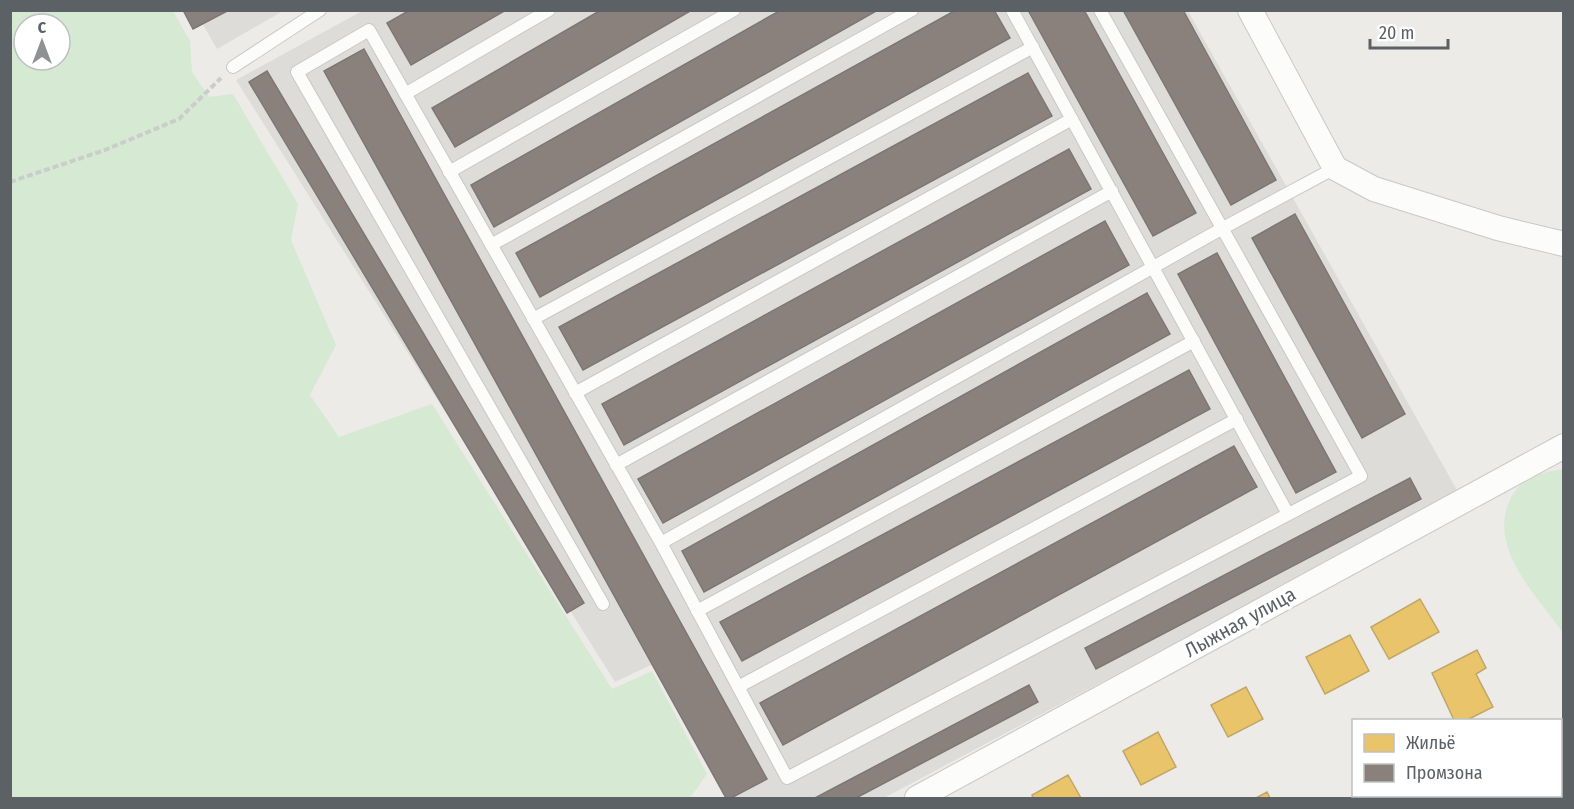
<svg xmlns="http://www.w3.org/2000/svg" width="1574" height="809" viewBox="0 0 1574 809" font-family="'Fira Sans Condensed',sans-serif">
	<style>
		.industrial { fill: #dedcd8 }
		.green { fill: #d6e9d2; fill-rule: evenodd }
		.homes { fill: #e9c46a; stroke: #bfa669; stroke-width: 1.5 }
		.industry { fill: #8a817c; stroke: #7c7775; stroke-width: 1.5 }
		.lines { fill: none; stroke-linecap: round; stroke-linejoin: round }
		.lane-casing { stroke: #c8c8c8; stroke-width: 14 }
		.street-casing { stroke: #c8c8c8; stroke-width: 26 }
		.path { stroke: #c9cecb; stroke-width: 4; stroke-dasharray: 6 3; stroke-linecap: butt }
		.lane { stroke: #fcfcfb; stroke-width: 12 }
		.street { stroke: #fcfcfb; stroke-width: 24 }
		.labels { text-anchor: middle; stroke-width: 6; stroke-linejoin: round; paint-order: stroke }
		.street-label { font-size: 20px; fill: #5c6166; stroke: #fff }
	</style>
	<rect width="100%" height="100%" fill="#edebe7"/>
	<path class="industrial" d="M195 11H283L217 49Z
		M362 11H1188L1458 492 884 798H727L655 663 615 682 236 80Z"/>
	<path class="green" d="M10 11H173L190 41 192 72 209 97 233 94 298 204 291 240 336 345 310 395 339 437 432 404 612 689 652 671 707 774 690 798H11ZM24 24H60V60H24Z
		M1562 469H1563V633C1538 597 1487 548 1510 500 1520 478 1539 473 1562 469Z"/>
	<path class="homes" d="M1420 599 1439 632 1389 659 1371 627Z
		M1350 635 1369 671 1325 694 1306 657Z
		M1477 650 1486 668 1476 674 1493 707 1467 720H1454L1432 673Z
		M1246 687 1263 719 1228 737 1211 705Z
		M1158 732 1176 767 1141 785 1123 751Z
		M1068 775 1081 798H1033L1032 795Z
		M1267 792 1270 798H1256Z"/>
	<path class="industry" d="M183 10H229L193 29Z
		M410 10H506L411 65 387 23Z
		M601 10H692L455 147 432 108Z
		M781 10H878L494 227 471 185Z
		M956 10H994L1010 38 540 297 516 253Z
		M1028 10H1084L1196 213 1153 236Z
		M1123 10H1183L1276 180 1231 205Z
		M364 49 767 779 731 798H726L324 71Z
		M267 71 584 603 567 613 249 82Z
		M1028 73 1052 116 583 370 559 327Z
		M1069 149 1091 189 624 445 602 404Z
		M1295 214 1405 414 1362 438 1252 238Z
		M1105 221 1129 265 663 523 638 479Z
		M1217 253 1336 472 1296 493 1178 274Z
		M1147 293 1170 334 704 592 682 551Z
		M1189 370 1210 409 742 661 720 622Z
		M1234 446 1257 487 783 745 760 703Z
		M1410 478 1421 499 1096 669 1085 648Z
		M1029 685 1038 702 856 798H815Z"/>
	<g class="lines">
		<g class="lane-casing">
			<path id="lane" d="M1012 10 1288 514
				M233 67 320 10
				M405 94 549 10
				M449 172 734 10
				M491 245 912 10
				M533 319 1033 47
				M575 393 1072 119
				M616 465 1112 191
				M661 543 787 778 1361 476 1100 10
				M603 604 297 72 369 30 661 543 1223 228 1335 168
				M697 611 1194 341
				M738 687 1237 419"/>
		</g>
		<g class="street-casing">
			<path id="street" d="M1250 10 1335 168 1374 189 1498 228 1564 244
				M1560 752H1564
				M917 798 1564 446
				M1462 798 1468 796"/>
		</g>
		<path class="path" d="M10 182 105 150 179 119 221 78"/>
		<use href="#lane" class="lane"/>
		<use href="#street" class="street"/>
	</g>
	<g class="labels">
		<g class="street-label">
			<text transform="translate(1240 622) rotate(-29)" y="7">Лыжная улица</text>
		</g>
	</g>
	<rect width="1574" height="809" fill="none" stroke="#5c6166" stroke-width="24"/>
	<rect x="1352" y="719" width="210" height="78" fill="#ffffff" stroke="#bec0c2" stroke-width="1.5"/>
	<rect x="1364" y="734" width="30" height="18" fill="#e9c46a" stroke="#bec0c2" stroke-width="1.5"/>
	<text x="1406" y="749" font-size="18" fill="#5c6166">Жильё</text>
	<rect x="1364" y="764" width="30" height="18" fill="#8a817c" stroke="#bec0c2" stroke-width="1.5"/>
	<text x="1406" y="779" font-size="18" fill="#5c6166">Промзона</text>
	<g transform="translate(42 42)"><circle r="28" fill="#ffffff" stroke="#bec0c2" stroke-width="1.5"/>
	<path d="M0-4.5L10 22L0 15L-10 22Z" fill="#8f9193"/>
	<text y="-9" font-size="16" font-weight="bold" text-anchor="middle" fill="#5c6166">С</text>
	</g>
	<path d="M1370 39v9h78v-9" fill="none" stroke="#5c6166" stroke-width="3"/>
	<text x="1379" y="39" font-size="18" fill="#5c6166" stroke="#ffffff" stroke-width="4.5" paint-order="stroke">20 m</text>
</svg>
